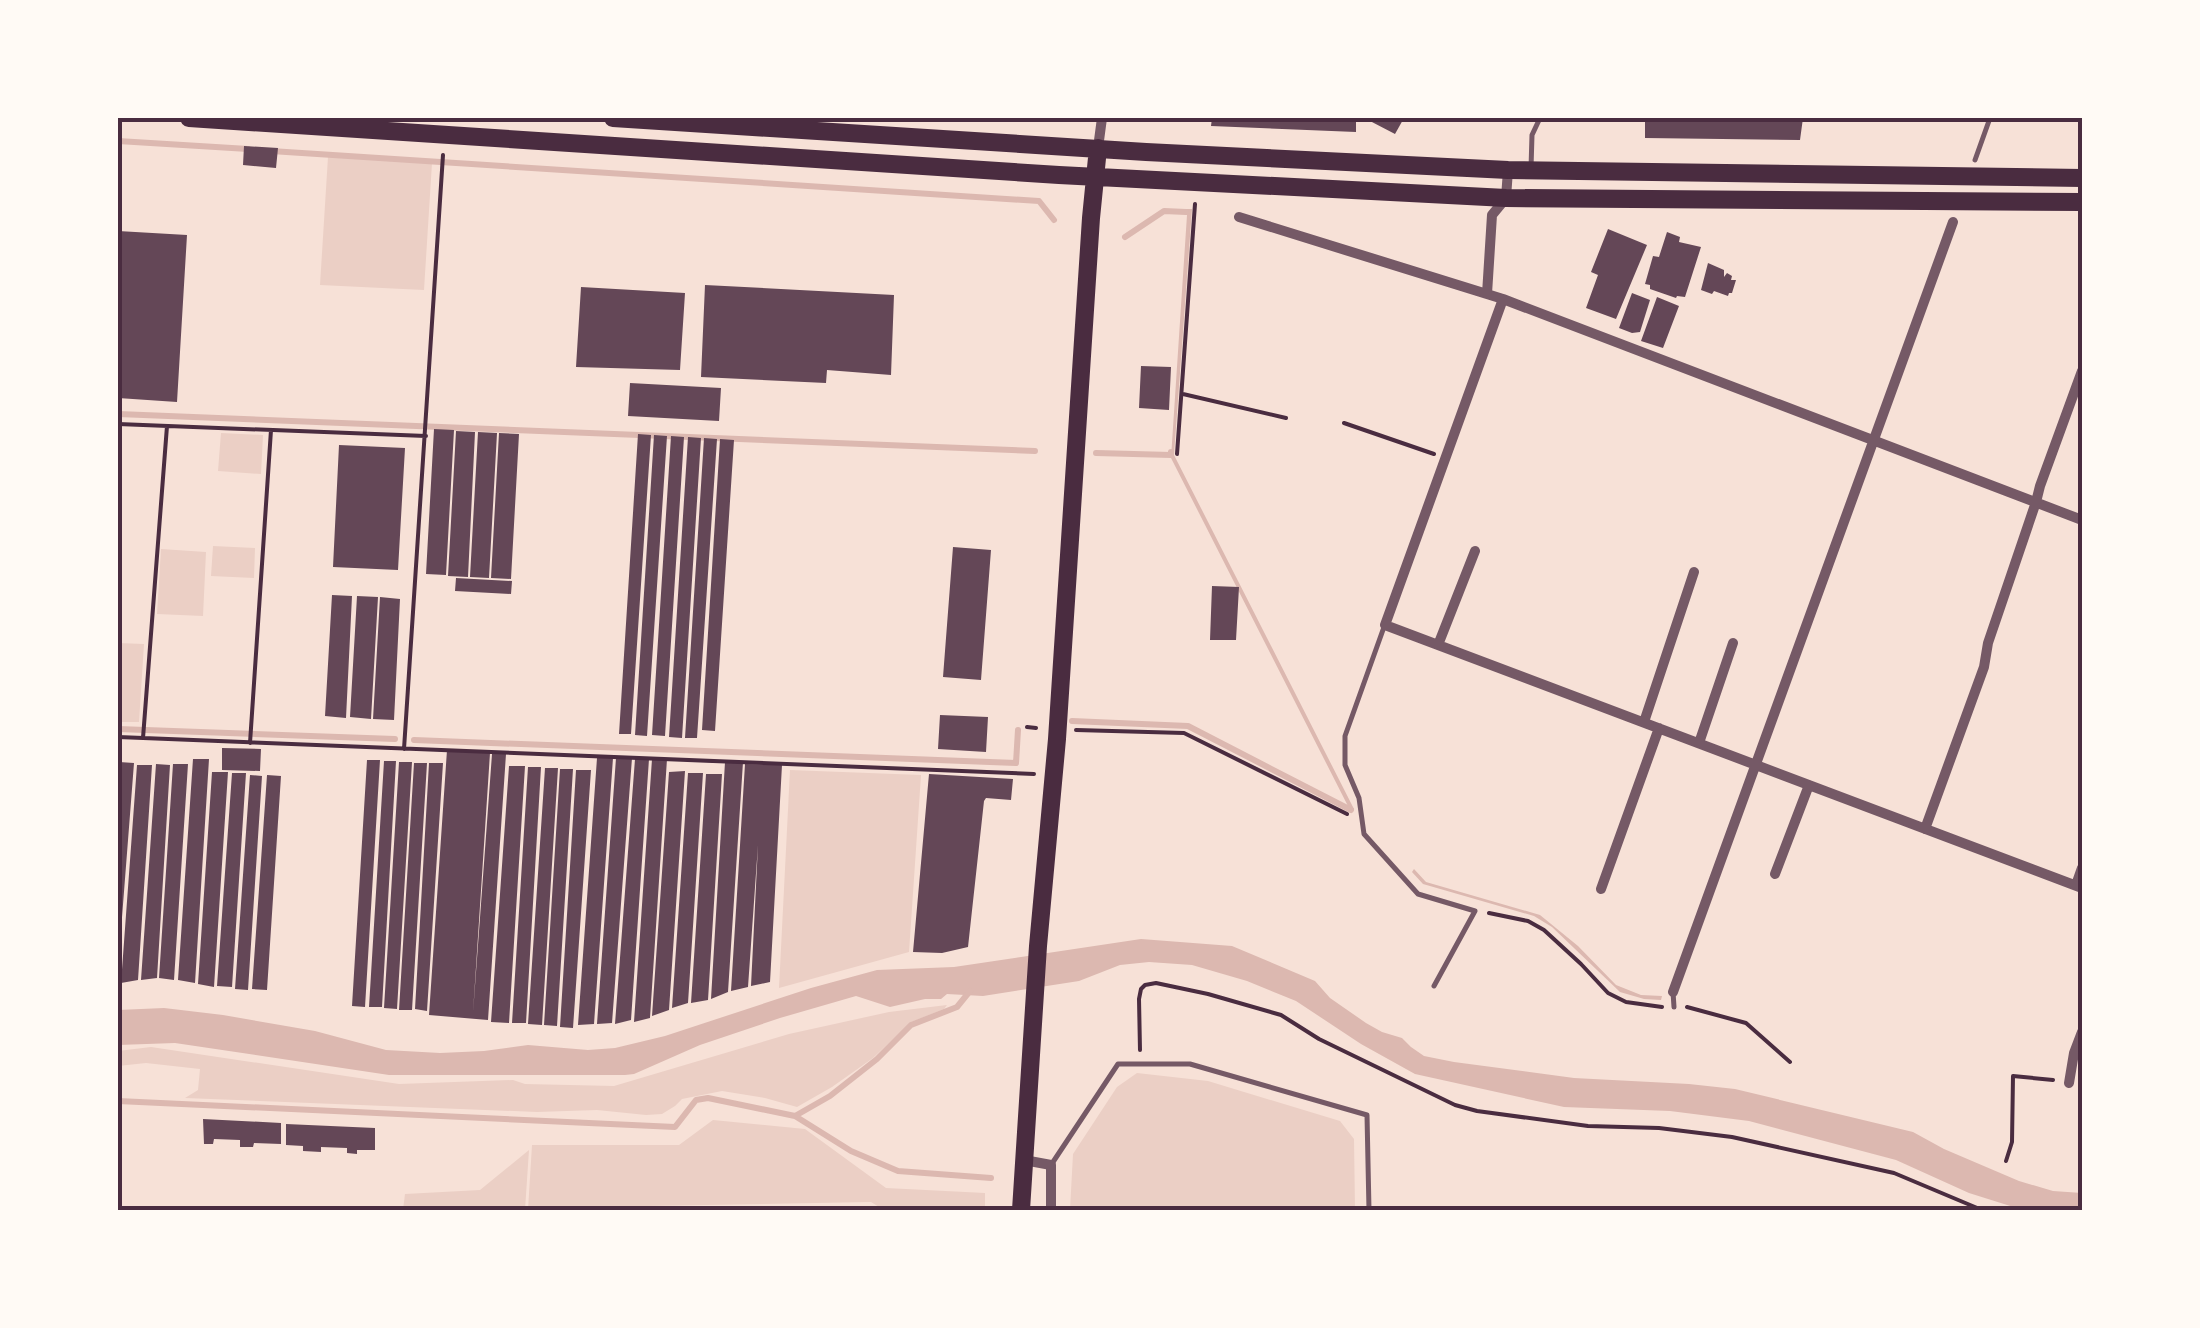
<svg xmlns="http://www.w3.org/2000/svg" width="2200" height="1328" viewBox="0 0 2200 1328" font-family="Poppins,sans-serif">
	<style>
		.green { fill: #ebcfc5 }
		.water { fill: #dcb8b0 }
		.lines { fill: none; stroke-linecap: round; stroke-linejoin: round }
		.stream { stroke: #dcb8b0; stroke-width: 6 }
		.building { fill: #644757 }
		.path { stroke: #4a2c40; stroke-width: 4 }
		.service { stroke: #755966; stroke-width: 5 }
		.minor { stroke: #755966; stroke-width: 10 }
		.trunk { stroke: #4a2c40; stroke-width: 18 }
		.neatline { fill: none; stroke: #4a2c40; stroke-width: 4 }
	</style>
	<rect width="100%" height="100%" fill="#f7e1d7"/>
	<path class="green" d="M328 157 432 163 424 290 320 285Z
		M221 433 263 435 261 474 218 471Z
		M213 546 255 548 254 578 211 576Z
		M161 549 206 552 203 616 157 614Z
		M118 643 144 644 139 722H118Z
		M790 770 921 775 909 952 779 988Z
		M947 1005 944 1009 911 1022 873 1058 832 1087 797 1107 765 1098 722 1091 682 1099 675 1106 662 1114 646 1115 597 1110 537 1112 185 1098 198 1090 200 1069 146 1063 118 1066V1051L151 1047 399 1084 513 1080 525 1084 614 1086 789 1034 889 1012Z
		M1137 1073 1208 1081 1340 1121 1354 1139 1355 1210H1070L1073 1154 1117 1087Z
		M713 1120 805 1129 886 1188 985 1193V1210H884L871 1202 589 1207 585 1210H528L532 1145H679Z
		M529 1150 525 1210H403L405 1194 480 1190Z"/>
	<path class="water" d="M1182 209H1192L1174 455 1354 809 1351 812 1171 458 1187 215 1181 212Z
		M1414 869 1426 882 1540 915 1578 946 1616 985 1641 995 1662 996 1661 1000 1644 999 1620 992 1552 927 1534 916 1423 884 1412 872Z
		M1141 939 1232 946 1315 981 1330 998 1366 1023 1382 1032 1402 1038 1411 1047 1424 1056 1454 1062 1574 1078 1689 1084 1735 1089 1913 1132 1944 1149 2019 1181 2053 1191 2082 1193V1210H2023L1969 1193 1896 1160 1749 1121 1670 1111 1564 1107 1415 1074 1361 1044 1296 1001 1247 981 1192 965 1149 962 1120 965 1079 981 983 996 947 994 941 999H925L890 1007 856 996 780 1018 700 1045 634 1074 625 1075H389L175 1043 118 1045V1010L164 1008 223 1015 315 1031 386 1050 440 1053 484 1051 528 1045 588 1050 615 1048 665 1036 811 988 877 970 954 967Z"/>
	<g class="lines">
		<path class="stream" d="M1047 118H1061
			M118 141 248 149
			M271 151 1039 201 1054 220
			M1125 237 1164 211 1186 212
			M118 414 1035 451
			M1096 453 1171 455V452
			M1072 721 1188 726 1351 810
			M118 729 395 739
			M414 740 1016 763 1018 730
			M118 1101 675 1127 696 1100 708 1098 795 1116 851 1151 898 1171 991 1178
			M795 1116 830 1096 877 1059 911 1025 957 1007 970 991"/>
	</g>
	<path class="building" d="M1212 118H1356V132L1211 126Z
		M1372 118H1404L1395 134 1370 121Z
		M1645 118H1803L1800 140 1645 138Z
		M244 146 278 148 276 168 243 165Z
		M1608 229 1647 245 1616 319 1586 308 1598 275 1591 272Z
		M118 231 187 235 177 402 118 398Z
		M1667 232 1680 237 1679 242 1701 247 1685 297 1677 296 1676 298 1650 289V285L1645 284 1653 256 1659 257Z
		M1708 263 1724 270V277L1727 273 1732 276 1731 280H1736L1732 293H1729L1728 296 1714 291 1712 294 1701 290Z
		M705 285 894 295 891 375 827 370 826 383 701 377Z
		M581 287 685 293 680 370 576 367Z
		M1632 293 1650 300 1640 332 1632 333 1619 328Z
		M1657 297 1679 306 1663 348 1641 341Z
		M1141 366 1171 367 1169 410 1139 408Z
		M630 383 721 388 719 421 628 416Z
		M434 429 454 430 446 575 426 574Z
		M456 431 475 432 468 577 448 576Z
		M478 432 497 433 489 578 470 577Z
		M499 433 519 434 511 579 491 578Z
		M638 434 651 435 631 734H619Z
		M654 435 667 436 647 736 635 735Z
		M671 436 684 437 665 736 652 735Z
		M688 437 701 438 682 738 669 737Z
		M704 438 717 439 697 738H685Z
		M720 439 734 440 715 731 702 730Z
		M339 445 405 448 398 570 333 567Z
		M953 547 991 550 981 680 943 677Z
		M456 578 512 581 511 594 455 591Z
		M1212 586 1239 587 1236 640H1210Z
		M332 595 352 596 346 718 325 716Z
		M357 596 378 597 371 719 350 717Z
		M380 597 400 599 394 720 373 719Z
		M940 715 988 717 986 752 938 749Z
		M222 748 261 749 260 771 222 770Z
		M447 750 490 753 473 1013 492 754H506L488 1020 429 1015Z
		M597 758H613L594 1024 578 1025Z
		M616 758H632L612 1023 597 1024Z
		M193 759H209L195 983 178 980Z
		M635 759H649L631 1020 615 1024Z
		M652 759H667L650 1018 634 1022Z
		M367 760H380L365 1007 352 1006Z
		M384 761H396L382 1007H369Z
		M119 762 134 763 120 943 118 942Z
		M399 762H412L397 1009 384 1008Z
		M725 762H743L728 992 711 999Z
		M414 763H427L412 1010H399Z
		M429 763H443L427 1011 415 1009Z
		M156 764 170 765 157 978 141 980Z
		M173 764H188L174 980 159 978Z
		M745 764 782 765 770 982 751 986 758 845 748 987 731 991Z
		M137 765H152L138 980 121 983Z
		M509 766H525L509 1023 491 1022Z
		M528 767H541L526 1023H512Z
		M545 768H558L542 1025 528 1024Z
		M560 769H573L557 1026 544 1025Z
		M576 770H591L573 1028 560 1027Z
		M685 771 669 1010 652 1016 669 772Z
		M212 772H228L214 987 198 984Z
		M232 773H246L232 987 217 986Z
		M688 773H703L688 1003 672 1008Z
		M706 774H722L708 1000 691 1003Z
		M929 774 1013 779 1011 800 986 798 984 801 968 947 942 953 913 952Z
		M250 775 262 776 248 990 235 989Z
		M267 775 281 776 267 990 252 989Z
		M203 1119 281 1123V1144L254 1143 253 1147H240V1140L214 1139 213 1144H204Z
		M286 1124 375 1128V1150H357V1154L347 1153V1148L321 1147V1152L303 1151V1146L286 1145Z"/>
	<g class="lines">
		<path class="path" d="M1183 394 1286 418
			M1344 423 1434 454
			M118 424 426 436
			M1177 454 1195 204
			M1027 727 1036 728
			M1076 730 1184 733 1347 814
			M118 737 1034 774
			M143 738 167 426
			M250 743 271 430
			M404 749 443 155
			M1489 913 1528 921 1544 930 1581 964 1608 993 1626 1002 1662 1007
			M1687 1007 1746 1023 1790 1062
			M1140 1050 1139 999 1141 989 1145 985 1156 983 1208 994 1281 1015 1319 1039 1455 1105 1477 1111 1588 1126 1659 1128 1732 1137 1894 1173 1982 1210
			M2006 1161 2012 1142 2013 1076 2053 1080"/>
		<path class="service" d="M1975 160 1990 118
			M1531 168 1532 135 1540 118
			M1384 627 1345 736V765L1359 798 1364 834 1418 894 1475 911 1434 986
			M1673 992 1674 1007
			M1051 1165 1118 1064H1190L1367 1115 1369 1210"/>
		<path class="minor" d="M1098 148 1102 118
			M1239 217 1503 299 2082 520
			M1487 294 1492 215 1506 198 1508 170
			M1503 299 1385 625 2082 888
			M1438 645 1475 551
			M1644 722 1694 572
			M1699 743 1733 643
			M1925 829 1984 667 1988 643 2036 502 2040 486 2082 371
			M1775 874 1809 785
			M2076 885 2082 868
			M1601 889 1659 728
			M1673 992 1953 222
			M2069 1083 2074 1053 2082 1032
			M1024 1160 1051 1165V1210"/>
		<path class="trunk" d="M189 118 1059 175 1506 198 2082 202
			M613 118 1146 152 1508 170 2082 178
			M1021 1210 1038 946 1057 739 1091 218 1098 148"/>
	</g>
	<rect width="2200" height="1328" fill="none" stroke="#fffaf5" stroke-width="240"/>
	<rect x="120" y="120" width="1960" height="1088" class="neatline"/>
</svg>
